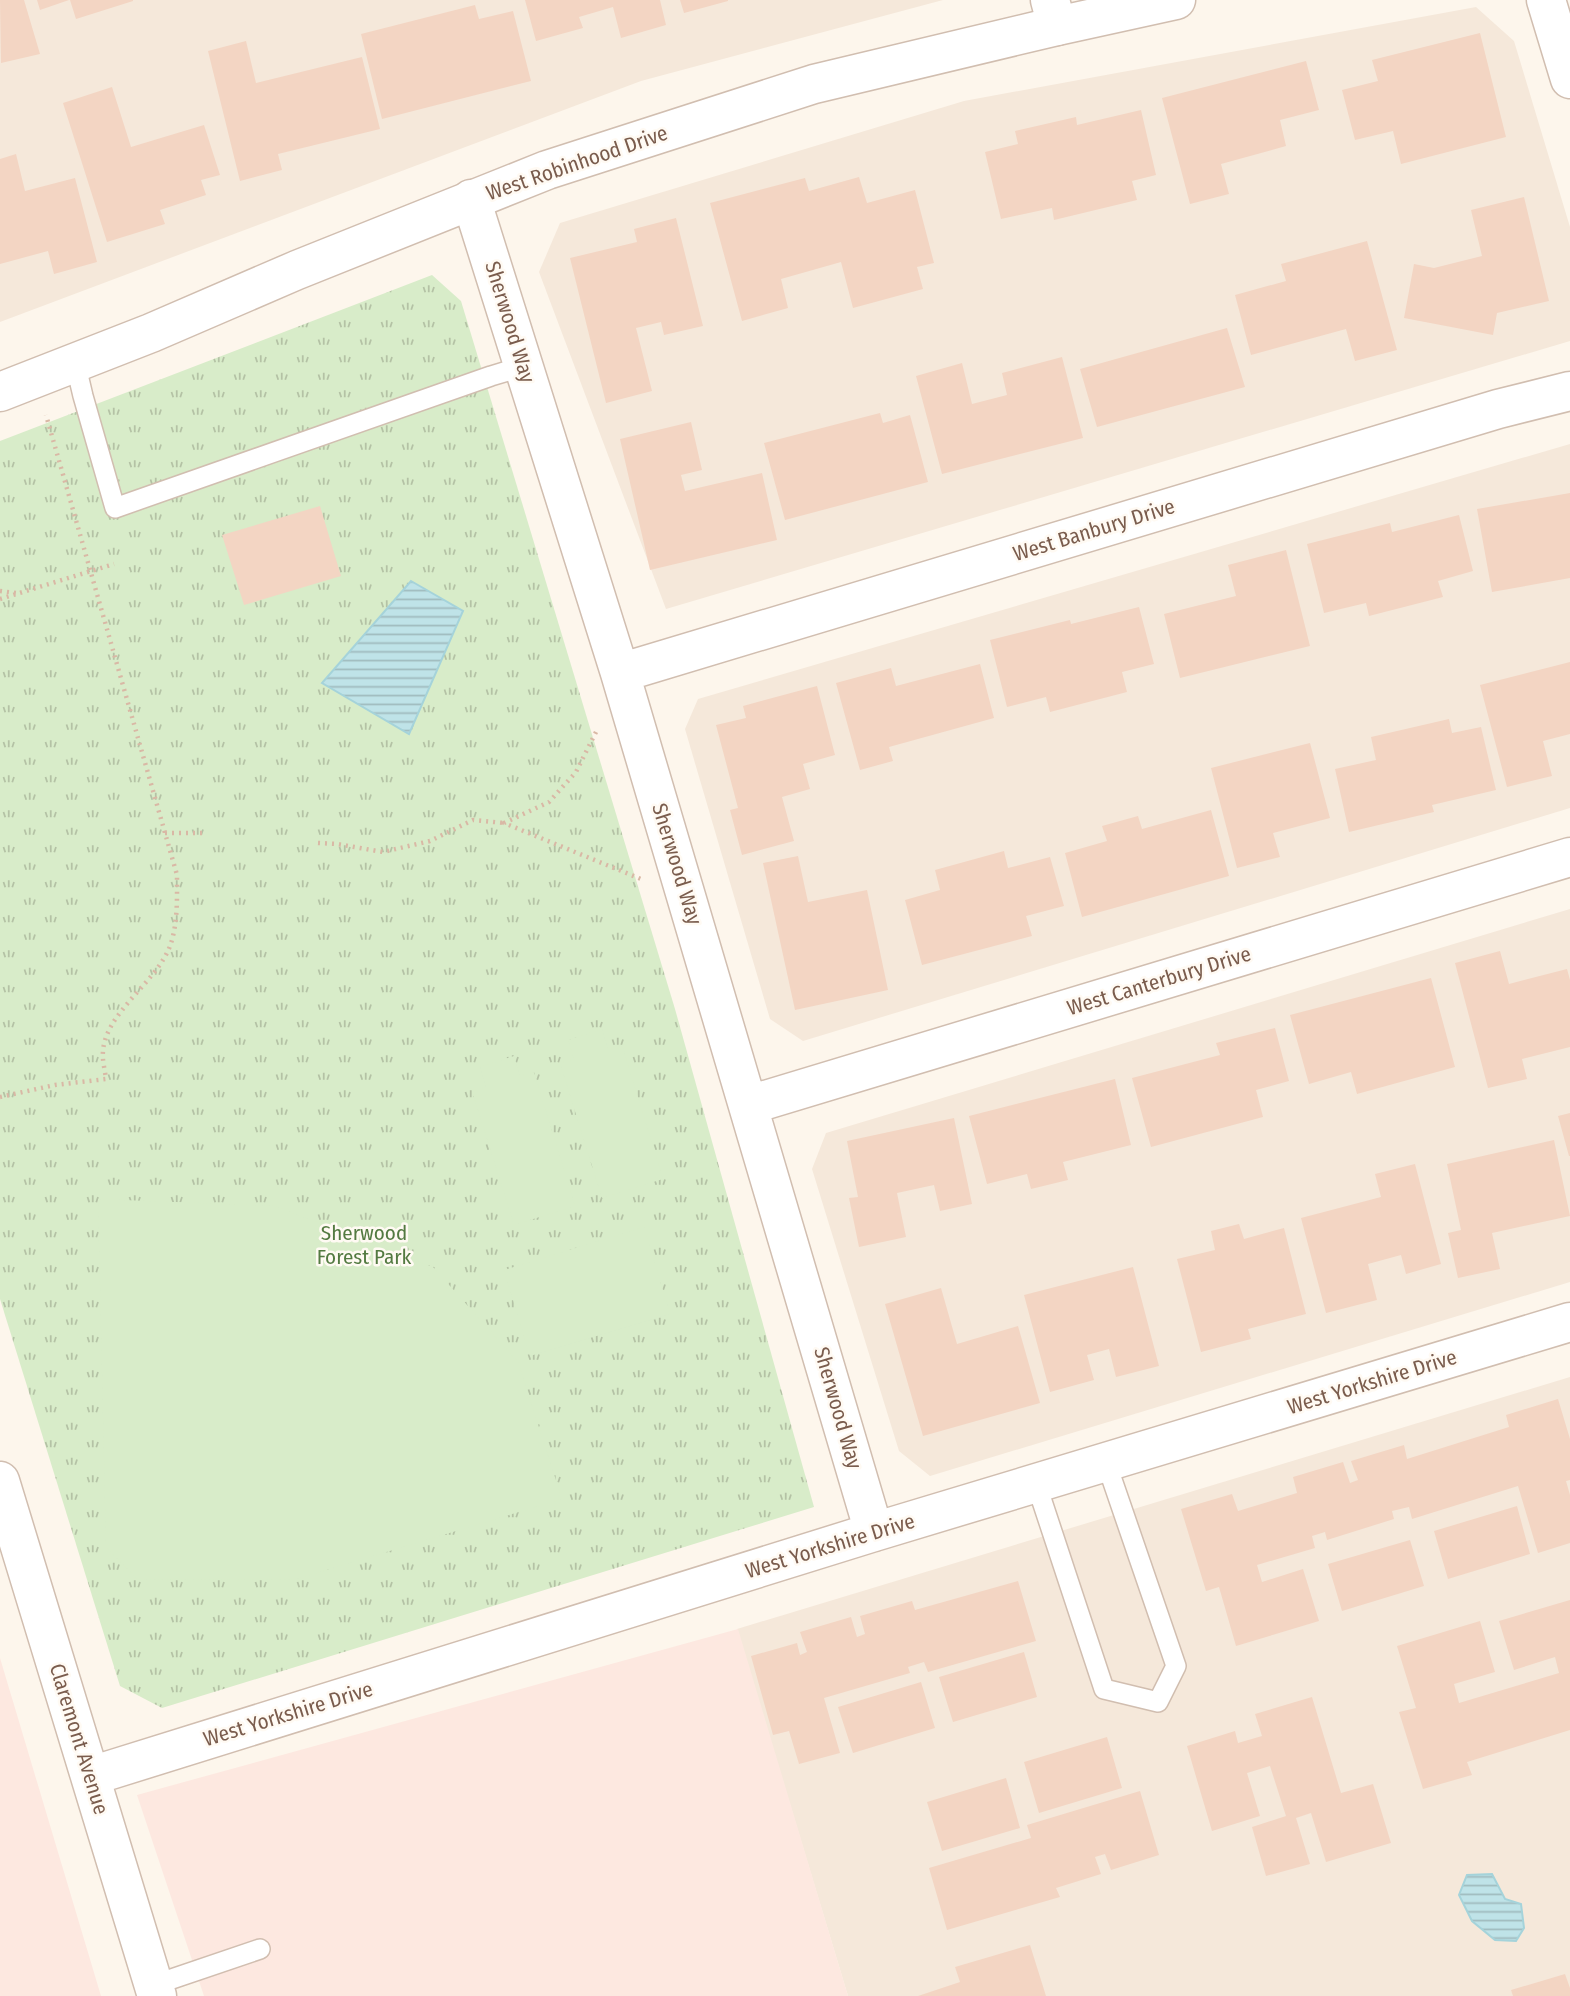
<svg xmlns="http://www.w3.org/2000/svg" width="1570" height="1996" viewBox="0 0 1570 1996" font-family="'Fira Sans Condensed',sans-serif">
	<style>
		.residential { fill: #f5e8da }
		.commercial { fill: #fde8e0 }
		.grass { fill: url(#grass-tufts) }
		.pitch { fill: #d8ecc9 }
		.water { fill: url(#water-rules); stroke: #a5d3da; stroke-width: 2 }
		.building { fill: #f3d5c3 }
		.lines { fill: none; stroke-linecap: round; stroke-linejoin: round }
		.service-casing { stroke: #d1beb0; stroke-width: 22 }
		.minor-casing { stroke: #d1beb0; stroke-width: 41 }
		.tertiary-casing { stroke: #d1beb0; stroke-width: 41 }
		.path { stroke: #d9b8a5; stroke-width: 4.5; stroke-dasharray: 2 5; stroke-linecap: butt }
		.service { stroke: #fff; stroke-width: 19 }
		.minor { stroke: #fff; stroke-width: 38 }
		.tertiary { stroke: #fff; stroke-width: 38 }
		.labels { text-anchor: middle; stroke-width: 5; stroke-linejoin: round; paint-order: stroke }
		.street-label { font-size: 21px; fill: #7a5c4d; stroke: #fffaf3 }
		.park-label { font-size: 21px; fill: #537a41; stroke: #fffaf3 }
	</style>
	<defs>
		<pattern id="grass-tufts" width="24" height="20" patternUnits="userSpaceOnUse" patternTransform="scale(1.75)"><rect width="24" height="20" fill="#d8ecc9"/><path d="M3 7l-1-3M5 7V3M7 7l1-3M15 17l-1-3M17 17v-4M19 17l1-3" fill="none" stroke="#b4c2a5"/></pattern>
		<pattern id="water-rules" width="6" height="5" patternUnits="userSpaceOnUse" patternTransform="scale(1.75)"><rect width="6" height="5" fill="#bfe3e8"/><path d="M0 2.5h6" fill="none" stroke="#a0bbbe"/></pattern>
	</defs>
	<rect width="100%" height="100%" fill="#fdf6ec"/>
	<path class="residential" d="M0 0H943L641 81 0 322Z
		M1476 7 1514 41 1570 227V341L666 609 539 272 560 223 964 101Z
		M1570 444V808L803 1041 770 1019 685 729 698 699Z
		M1570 909V1282L930 1476 899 1451 812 1169 826 1133Z
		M1570 1377V1996H848L737 1629Z"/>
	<path class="commercial" d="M738 1629 848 1996H204L137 1795Z
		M0 1658 101 1996H0Z"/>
	<path class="grass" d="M432 275 461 301 675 1009 814 1507 162 1708 120 1686 0 1299V441Z"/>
	<path class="pitch" d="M602 1029 608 1049 622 1045 663 1179 602 1198 560 1063 574 1059 568 1040Z
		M514 1056 520 1076 534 1072 575 1206 514 1225 472 1091 486 1087 480 1067Z
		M98 1199 275 1206 433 1267 518 1362 562 1499 297 1579 138 1580 106 1547Z
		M644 1227 670 1314 530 1356 504 1270Z"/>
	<path class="water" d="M411 581 463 611 409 734 322 683Z
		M1492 1874 1505 1899 1521 1904 1524 1928 1516 1941 1495 1940 1472 1921 1459 1895 1467 1875Z"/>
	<path class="building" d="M0 0H24L40 54 1 63Z
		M37 0H69L40 10Z
		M70 0H133V1L76 19Z
		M525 0H660L666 25 621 38 613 7 579 17 583 28 536 41Z
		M680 0H728V1L684 13Z
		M475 5 479 19 513 11 531 81 382 119 361 34Z
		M1480 33 1506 137 1401 164 1393 131 1355 140 1342 90 1378 81 1372 60Z
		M246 41 256 83 362 57 380 129 278 154 282 170 240 181 208 51Z
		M1306 61 1319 110 1280 120 1286 146 1221 164 1229 194 1190 204 1162 98Z
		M112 87 131 147 204 125 220 175 201 180 206 195 160 210 165 224 107 242 63 103Z
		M1141 110 1156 175 1132 181 1137 200 1054 220 1052 208 1001 219 985 152 1018 144 1015 131 1076 117 1077 125Z
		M16 154 25 191 75 178 97 262 54 274 48 251 0 264V159Z
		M859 177 867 203 915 190 934 263 917 267 923 289 853 308 841 262 781 279 788 308 742 321 710 203 805 178 809 191Z
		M1524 197 1549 301 1497 313 1493 335 1404 318 1414 264 1434 268 1482 256 1471 210Z
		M676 218 703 326 664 335 661 322 636 328 652 391 606 403 570 258 637 242 634 229Z
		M1367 241 1397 350 1355 361 1346 329 1251 355 1235 295 1286 281 1281 264Z
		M1227 328 1245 387 1097 427 1080 369Z
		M1062 357 1083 438 942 474 916 376 962 363 972 404 1007 395 1002 373Z
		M880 413 883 423 910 415 928 482 785 520 764 443Z
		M691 422 702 470 681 475 685 491 762 473 777 540 650 570 620 439Z
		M1570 493V578L1492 592 1477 509Z
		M320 506 341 576 244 605 222 535Z
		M1459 515 1473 571 1438 581 1443 597 1369 616 1366 603 1324 613 1307 544 1390 523 1392 532Z
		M1286 550 1310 646 1180 678 1164 614 1236 596 1228 565Z
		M1139 607 1154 664 1122 672 1127 692 1050 712 1046 697 1007 707 990 640 1070 620 1071 624Z
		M1570 662V734L1543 741 1552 776 1507 787 1480 685Z
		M980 664 994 718 889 747 893 761 860 770 836 683 891 668 896 686Z
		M817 686 835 755 803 764 810 789 782 797 794 841 742 855 730 810 738 808 716 725 746 718 743 706Z
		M1449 719 1452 733 1481 727 1496 790 1432 805 1434 812 1349 832 1335 769 1376 760 1371 737Z
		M1310 743 1330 818 1273 833 1280 857 1237 868 1211 768Z
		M1211 810 1229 876 1082 917 1065 853 1107 841 1102 826 1138 816 1142 829Z
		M1004 851 1008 868 1050 857 1064 906 1026 916 1032 936 922 965 905 900 940 890 935 870Z
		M798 856 808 902 867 890 888 990 795 1010 763 863Z
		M1500 951 1509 984 1567 969 1570 980V1047L1522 1059 1527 1079 1488 1088 1455 963Z
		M1431 978 1455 1067 1357 1094 1351 1072 1309 1084 1290 1015Z
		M1275 1028 1289 1081 1256 1090 1263 1117 1151 1147 1132 1078 1220 1055 1216 1043Z
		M1115 1079 1131 1145 1063 1162 1068 1180 1031 1189 1027 1174 987 1184 969 1116Z
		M1570 1113V1156H1569L1558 1116Z
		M954 1118 972 1204 940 1211 934 1185 897 1193 906 1237 859 1247 849 1198 858 1197 847 1141Z
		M1554 1140 1570 1216 1492 1233 1500 1269 1458 1278 1448 1233 1461 1230 1447 1164Z
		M1415 1164 1441 1264 1406 1274 1401 1255 1368 1264 1377 1300 1326 1313 1301 1218 1381 1197 1375 1174Z
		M1239 1224 1244 1239 1284 1228 1306 1314 1248 1329 1251 1339 1201 1352 1177 1259 1215 1250 1211 1231Z
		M1133 1267 1159 1366 1116 1377 1109 1349 1087 1355 1094 1380 1050 1392 1024 1295Z
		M941 1288 957 1344 1018 1326 1040 1403 923 1436 885 1304Z
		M1558 1399 1570 1439V1480L1566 1481 1570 1495V1543L1538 1553 1518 1486 1412 1519 1409 1507 1392 1511 1394 1519 1327 1540 1325 1532 1312 1536 1315 1548 1257 1565 1262 1582 1303 1569 1319 1621 1236 1646 1219 1587 1206 1591 1181 1509 1232 1494 1238 1511 1297 1493 1293 1477 1343 1462 1350 1483 1358 1480 1351 1461 1404 1445 1407 1459 1509 1427 1506 1415Z
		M1517 1506 1530 1554 1448 1579 1434 1531Z
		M1410 1540 1424 1586 1342 1611 1328 1564Z
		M1018 1581 1036 1641 928 1672 924 1662 908 1667 910 1673 824 1698 840 1753 799 1764 789 1731 773 1735 751 1656 797 1643 800 1655 807 1652 800 1632 851 1617 857 1637 865 1634 860 1616 912 1601 915 1610Z
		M1570 1600V1730L1467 1762 1472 1775 1423 1789 1399 1712 1416 1708 1397 1646 1480 1621 1495 1672 1454 1684 1459 1703 1559 1673 1555 1657 1514 1670 1499 1621Z
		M1024 1652 1037 1697 953 1722 939 1677Z
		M921 1682 935 1728 853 1753 838 1707Z
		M1312 1697 1341 1793 1373 1784 1391 1843 1326 1862 1311 1813 1296 1818 1310 1864 1266 1876 1252 1827 1286 1816 1270 1766 1247 1773 1260 1816 1212 1831 1187 1746 1235 1731 1238 1743 1262 1736 1255 1714Z
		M1107 1737 1122 1788 1039 1813 1024 1762Z
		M1006 1778 1020 1828 942 1851 927 1802Z
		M1140 1791 1159 1855 1111 1870 1105 1854 1095 1857 1101 1874 1056 1888 1060 1897 947 1930 929 1868 1031 1838 1027 1825Z
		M1030 1945 1046 1996H918L960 1982 955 1967Z
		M1565 1974 1570 1988V1996H1513L1511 1990Z"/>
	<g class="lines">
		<g class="service-casing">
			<path id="service" d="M75 362 83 396 115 508 491 376 524 366
				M1036 1483 1104 1689 1158 1702 1176 1666 1106 1462
				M154 1985 260 1949"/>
		</g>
		<g class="minor-casing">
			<path id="minor" d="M1050 0 1057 26
				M1546 0 1570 79
				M471 199 620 673 874 1532
				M620 673 1498 409 1570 391
				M749 1105 1570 857
				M0 1481 157 1996
				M91 1776 874 1532 1570 1322"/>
		</g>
		<g class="tertiary-casing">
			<path id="tertiary" d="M0 392 151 333 297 270 547 170 814 84 1057 26 1176 0"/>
		</g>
		<path class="path" d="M0 591 16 593
			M0 599 114 564
			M596 732 576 772 549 802 504 823 641 879
			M165 833H205
			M318 843 337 844 383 852 430 841 473 820 504 823
			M0 1097 55 1085 106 1079C105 1070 102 1060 103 1051 106 1012 156 983 170 946 178 924 177 898 177 875L46 415"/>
		<use href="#service" class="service"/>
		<use href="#minor" class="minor"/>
		<use href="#tertiary" class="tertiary"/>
	</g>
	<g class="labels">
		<g class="street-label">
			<text transform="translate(577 163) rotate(-19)" y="7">West Robinhood Drive</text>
			<text transform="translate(510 322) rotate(73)" y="7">Sherwood Way</text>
			<text transform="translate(1094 530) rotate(-17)" y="7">West Banbury Drive</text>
			<text transform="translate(677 864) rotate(73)" y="7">Sherwood Way</text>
			<text transform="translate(1159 981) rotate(-17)" y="7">West Canterbury Drive</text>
			<text transform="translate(1372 1382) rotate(-17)" y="7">West Yorkshire Drive</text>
			<text transform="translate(838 1408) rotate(74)" y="7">Sherwood Way</text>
			<text transform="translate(830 1546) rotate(-17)" y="7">West Yorkshire Drive</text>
			<text transform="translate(288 1714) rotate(-17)" y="7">West Yorkshire Drive</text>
			<text transform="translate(79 1739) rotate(73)" y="7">Claremont Avenue</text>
		</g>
		<g class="park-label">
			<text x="364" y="1240">Sherwood<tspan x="364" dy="24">Forest Park</tspan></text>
		</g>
	</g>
</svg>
